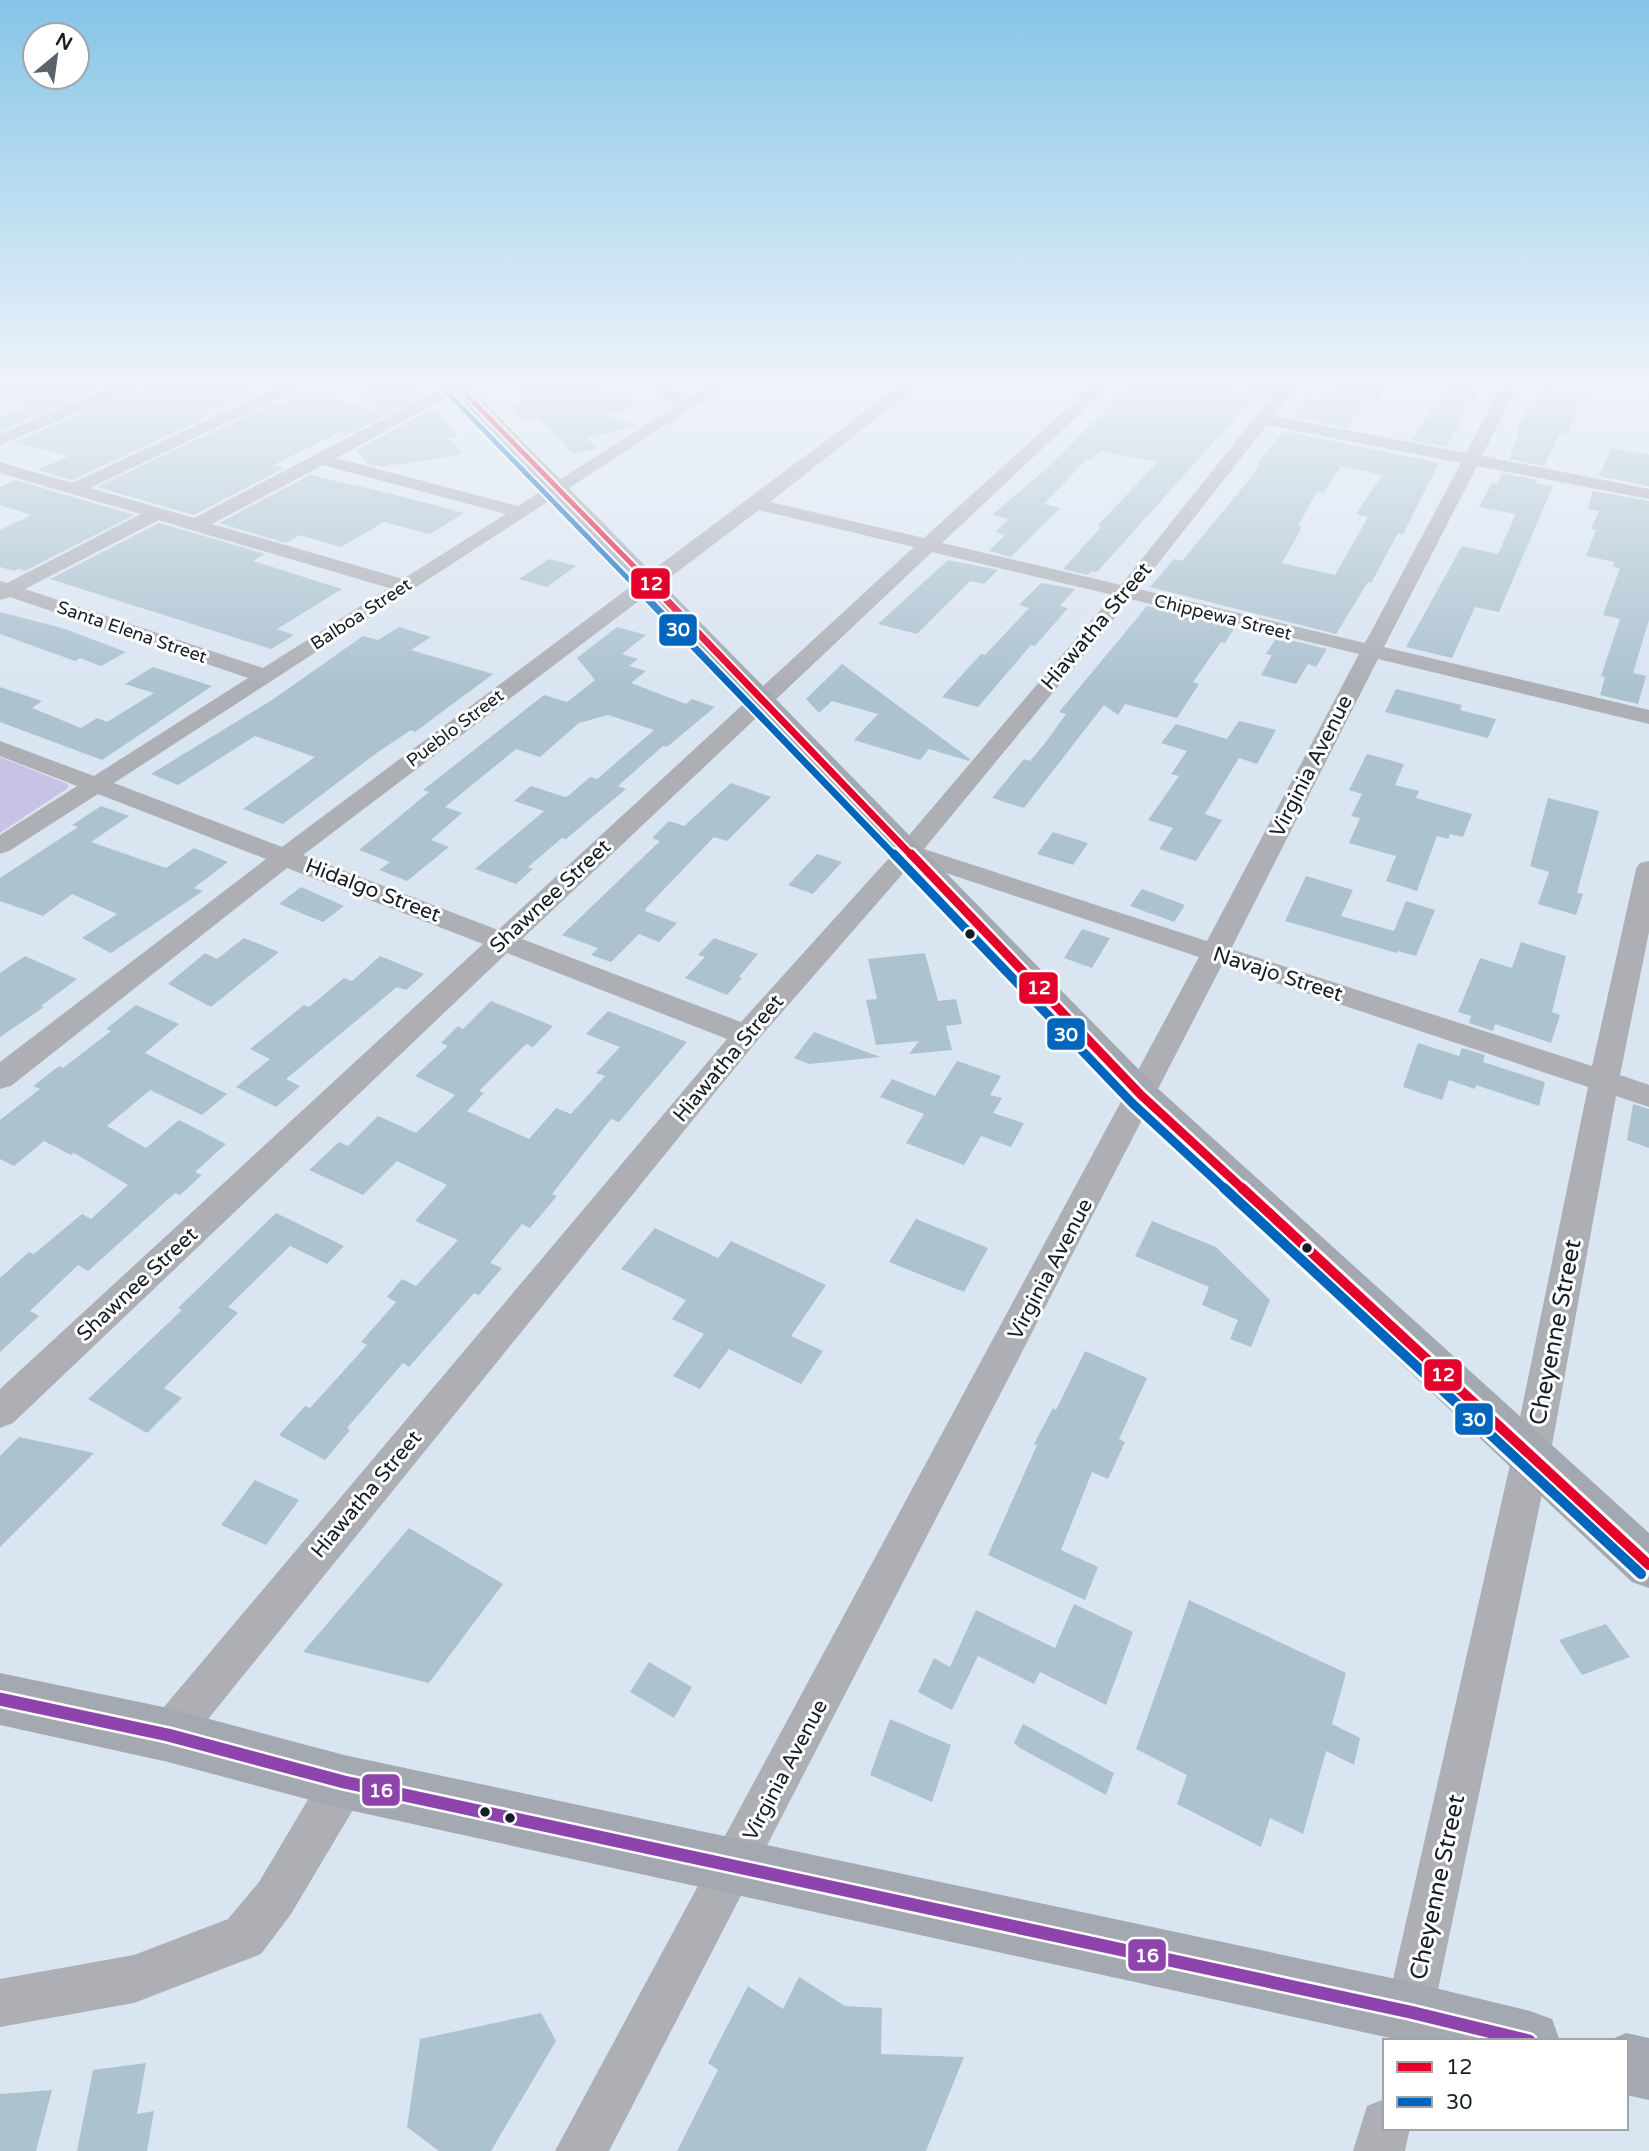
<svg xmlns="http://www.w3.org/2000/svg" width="1649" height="2151" viewBox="0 0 1649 2151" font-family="'Varela Round',sans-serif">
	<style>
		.green { fill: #c8c3e5 }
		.building { fill: #acc3cf; fill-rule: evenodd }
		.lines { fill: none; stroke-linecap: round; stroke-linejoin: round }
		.minor { fill: #adafb5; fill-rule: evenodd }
		.major { fill: #a4a9b1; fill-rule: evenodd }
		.bus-1-far3-casing { stroke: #fff; stroke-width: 9 }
		.bus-1-far2-casing { stroke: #fff; stroke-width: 11 }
		.bus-1-far1-casing { stroke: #fff; stroke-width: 14 }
		.bus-1-casing { stroke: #fff; stroke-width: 16 }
		.bus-2-far3-casing { stroke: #fff; stroke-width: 9 }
		.bus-2-far2-casing { stroke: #fff; stroke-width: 11 }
		.bus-2-far1-casing { stroke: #fff; stroke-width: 14 }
		.bus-2-casing { stroke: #fff; stroke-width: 16 }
		.bus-3-casing { stroke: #fff; stroke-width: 18 }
		.bus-1-far3 { stroke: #e4002b; stroke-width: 5 }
		.bus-1-far2 { stroke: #e4002b; stroke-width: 7 }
		.bus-1-far1 { stroke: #e4002b; stroke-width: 9 }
		.bus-1 { stroke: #e4002b; stroke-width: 10 }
		.bus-2-far3 { stroke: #0065bd; stroke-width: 5 }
		.bus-2-far2 { stroke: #0065bd; stroke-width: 7 }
		.bus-2-far1 { stroke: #0065bd; stroke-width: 9 }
		.bus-2 { stroke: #0065bd; stroke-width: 10 }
		.bus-3 { stroke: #8e44ad; stroke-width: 13 }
		.bus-dot { fill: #151d25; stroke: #fff; stroke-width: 2.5 }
		.labels { text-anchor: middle; stroke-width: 6; stroke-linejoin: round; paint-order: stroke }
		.far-street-label { font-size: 18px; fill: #151d25; stroke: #fff }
		.street-label { font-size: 21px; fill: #151d25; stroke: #fff }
		.near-street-label { font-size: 24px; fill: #151d25; stroke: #fff }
		.line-badge { stroke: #fff; stroke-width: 2.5 }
		.badge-label { font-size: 19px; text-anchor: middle; font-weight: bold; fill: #fff }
	</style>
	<rect width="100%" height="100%" fill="#dae5f2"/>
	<path class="green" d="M0 757 68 784V788L0 833Z"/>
	<path class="building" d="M0 383H114L0 431V418L26 408 21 406 30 402 0 394Z
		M144 383H267L202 414 203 417 212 415 72 480 37 470 69 456 15 442 140 388Z
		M368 383H413L423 395 346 436 342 431 273 465 284 468 194 515 97 487 269 405 319 396 378 411 360 388 371 386Z
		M508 383H600L614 393 619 392 637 408 603 415 638 426 587 438 598 449 573 454 538 418 524 421 508 404 530 399Z
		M1133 383H1226L1230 389 1257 394 1097 572 1091 571 1088 575 1063 569 1101 527 1097 526 1158 462 1101 451 1091 460 1087 459 1044 504 1060 508 1011 557 989 551 1005 535 995 532 1009 519 992 515 1046 469Z
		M1339 383 1359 386 1361 383H1389L1374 405 1364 403 1347 428 1294 417 1306 399 1323 402Z
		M1452 383 1481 386 1446 447 1411 440 1438 400H1442Z
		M1544 385 1587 392 1568 434 1561 432 1544 466 1509 459 1520 430H1517L1528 407 1532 408Z
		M434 408 458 436 448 438 463 454 381 467 368 464 357 450Z
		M1284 431 1439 463 1403 534 1398 533 1371 583 1368 582 1336 634 1150 587 1174 559 1182 561 1253 475 1259 464H1257ZM1341 466 1382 475 1356 514 1368 517 1335 575 1282 563 1302 527 1298 526 1317 491 1324 493Z
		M1611 448 1649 455V486L1599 476Z
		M1502 473 1537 480 1536 483 1553 486 1499 612 1475 607 1452 658 1406 647 1462 546 1498 554 1516 514 1479 507 1492 483 1497 484Z
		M310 475 392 494 464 513 430 534 384 522 341 547 300 535 286 543 219 523Z
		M15 480 134 515 25 571 19 569 14 571 0 567V530L32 515 0 505V487Z
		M1593 491 1649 501V620L1633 673 1646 676 1638 704 1600 695 1605 677 1601 676 1620 619 1603 615 1620 568 1613 567 1615 562 1586 556 1596 530 1591 529 1599 511 1588 509Z
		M159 523 265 554 253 561 342 589 277 629 294 635 271 649 50 579Z
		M549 559 576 566 547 587 519 579Z
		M948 560 998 570 984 584 970 581 917 634 878 624Z
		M1041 583 1075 589 1060 606 1068 608 1035 646 1031 645 978 707 942 697 981 654 985 655 1029 608 1019 605Z
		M1147 606 1235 627 1225 643 1221 642 1193 682 1199 684 1177 718 1125 704 1118 715 1104 705 1024 808 992 798 1024 759 1030 761 1045 743 1066 714 1059 712Z
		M0 612 62 628 126 652 101 666 80 658 75 661 0 634Z
		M399 627 431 637 411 650 493 674 415 732 411 730 378 752 283 824 243 809 315 757 255 736 178 785 151 774 272 700 363 636 378 640Z
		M617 627 646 635 622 654 638 659 629 666 646 671 631 683 686 704 692 699 715 707 667 747 663 746 618 786 626 789 566 839 562 838 528 867 533 869 516 884 475 869 544 811 514 801 531 786 565 797 568 796 590 777 597 779 654 730 608 715 579 723 540 757 516 749 445 807 462 813 431 840 449 847 407 881 379 870 390 862 359 850 429 792 423 790 544 695 567 702 595 680 577 658Z
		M1277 637 1327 649 1316 667 1308 664 1296 684 1261 675 1272 655 1266 654Z
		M842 664 970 759 969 761 929 749 920 760 854 740 878 714 832 701 819 713 806 699Z
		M153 667 212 686 102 760 0 722V687L42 701 32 708 81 728 97 718 107 722 154 693 125 684Z
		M1396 689 1462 705 1460 710 1496 719 1488 738 1385 712Z
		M1239 721 1276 730 1257 764 1239 758 1205 814 1222 820 1196 861 1159 849 1173 828 1148 820 1179 776 1171 774 1187 751 1161 743 1176 724 1227 739Z
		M1367 754 1404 764 1395 785 1419 791 1416 798 1472 814 1463 837 1450 834 1448 839 1437 836 1417 891 1386 881 1396 856 1349 843 1360 818 1351 816 1362 794 1349 790Z
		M731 783 771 797 727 841 714 837 646 908 645 911 677 923 659 942 639 934 611 962 591 955 598 948 562 935 660 841 652 838 669 821 684 826Z
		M1548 798 1599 811 1577 893 1583 894 1576 915 1538 904 1549 872 1530 866Z
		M101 806 129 816 91 842 166 868 194 848 228 862 194 888 203 891 111 953 82 938 117 914 72 894 43 916 0 901V878L78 827 72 825Z
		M1053 832 1088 843 1073 865 1037 854Z
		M817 854 842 862 813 894 788 885Z
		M1306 876 1353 890 1341 916 1394 931 1406 901 1435 910 1416 956 1398 951 1397 953 1285 921Z
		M301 887 344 906 323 922 279 904Z
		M1142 889 1185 905 1174 922 1130 906Z
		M1082 929 1110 938 1092 968 1064 958Z
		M244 938 279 952 211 1007 168 984 205 953 217 959Z
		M714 938 758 954 739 977 742 978 727 995 685 978 705 957 698 955Z
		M1521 942 1566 956 1552 1012 1560 1015 1551 1043 1495 1024 1493 1031 1469 1023 1471 1016 1458 1012 1480 958 1512 968Z
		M925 953 938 1001 956 999 962 1024 946 1026 952 1050 909 1054 919 1041 876 1045 866 1000 877 999 868 959Z
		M25 956 77 979 41 1006 44 1007 0 1037V973Z
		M380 956 424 974 406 990 397 987 286 1079 300 1086 276 1107 236 1087 270 1059 250 1049 304 1005 309 1007 344 978 352 981Z
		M491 1001 553 1026 533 1047 526 1044 479 1091 484 1093 467 1111 529 1139 556 1108 571 1114 605 1076 596 1073 620 1047 586 1034 608 1011 687 1042 619 1122 611 1119 552 1194 557 1196 530 1228 522 1224 490 1263 502 1268 479 1295 474 1293 409 1367 403 1363 347 1428 350 1430 325 1460 279 1435 305 1406 310 1408 367 1345 361 1342 396 1302 387 1297 402 1279 416 1286 458 1240 415 1221 447 1185 397 1161 363 1195 309 1170 339 1142 348 1146 378 1116 416 1133 455 1095 415 1076 448 1046 441 1043 458 1026 463 1029Z
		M136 1005 179 1024 145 1053 227 1094 202 1115 150 1090 107 1126 146 1148 179 1120 226 1144 195 1172 202 1175 180 1195 175 1193 88 1271 78 1265 30 1311 39 1316 0 1352V1278L29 1252 34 1254 82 1214 91 1219 128 1185 74 1153 71 1155 44 1141 14 1166 0 1159V1120L40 1089 33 1086 59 1066 63 1068 111 1031 106 1029Z
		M814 1032 880 1057 809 1064 794 1058Z
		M1418 1043 1459 1056 1462 1048 1485 1055 1483 1062 1545 1082 1539 1106 1476 1085 1475 1089 1449 1080 1442 1100 1403 1087Z
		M957 1061 1001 1076 990 1095 1002 1098 993 1113 1024 1123 1011 1147 981 1136 964 1165 906 1143 924 1114 880 1097 892 1079 935 1096Z
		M1633 1104 1649 1109V1148L1627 1140Z
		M276 1213 344 1246 327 1264 290 1246 228 1307 238 1313 164 1388 182 1398 147 1433 88 1399 182 1310 178 1308Z
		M916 1219 988 1248 964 1292 889 1262Z
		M1152 1221 1216 1247 1270 1300 1251 1347 1230 1339 1238 1320 1202 1305 1209 1287 1135 1256Z
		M655 1228 718 1258 731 1241 826 1285 791 1336 823 1351 801 1384 729 1349 700 1389 673 1376 704 1334 672 1319 686 1300 621 1269Z
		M1085 1351 1147 1378 1119 1439 1125 1442 1108 1479 1092 1472 1061 1550 1098 1567 1085 1600 988 1555 1037 1445 1034 1444 1053 1408 1056 1410Z
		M19 1437 94 1453 0 1547V1456Z
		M255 1480 299 1500 266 1545 221 1525Z
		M409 1528 503 1584 429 1683 303 1652Z
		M1189 1600 1346 1673 1332 1724 1360 1738 1354 1765 1326 1751 1303 1834 1270 1818 1261 1847 1177 1804 1187 1775 1136 1749Z
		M1074 1604 1133 1632 1106 1705 1040 1672 1034 1684 978 1656 952 1710 918 1692 934 1658 950 1667 976 1610 1055 1648Z
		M1606 1624 1630 1657 1582 1675 1559 1640Z
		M649 1662 692 1687 674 1718 630 1692Z
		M890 1719 951 1745 932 1802 870 1775Z
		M1023 1724 1114 1773 1106 1795 1020 1748 1014 1743Z
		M799 1977 845 2006 882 2008 881 2054 964 2057 926 2151H677L718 2070 708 2063 748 1986 783 2009Z
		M541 2013 556 2041 491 2151H439L407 2127 420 2039Z
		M146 2063 137 2114 154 2111 147 2151H77L93 2070Z
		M52 2090 36 2151H0V2094Z"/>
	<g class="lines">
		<path class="minor" d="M120 383H141L139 386 0 445V434Z
			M288 383H309L90 488 194 518 453 383H473L336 458 518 506 674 407 645 383H663L685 400 712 383H731L114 783 282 847 903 383H921L770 502 924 538 1095 383H1112L942 543 1121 585 1273 395 1231 386 1229 383H1261L1280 386 1283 383H1299L1273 416 1466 453 1503 383H1519L1482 456 1649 489V499L1477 466 1384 647 1649 710V724L1378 659 1231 949 1592 1066 1636 869 1640 863 1649 861V932L1620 1075 1649 1085V1107L1616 1096 1550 1456 1431 2023 1424 2040H1390L1383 2023 1512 1456 1588 1087 1222 965 609 2151H555L1199 957 913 862 756 1042 183 1750 168 1757 153 1750 146 1735 153 1720 727 1039 507 953 13 1423 0 1428V1389L483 944 287 868 11 1086 0 1089V1062L266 859 98 794 9 851 0 854V835L77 786 0 756V741L94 776 248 678 10 597 0 600V581L7 583 141 514 0 473V462L72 483ZM1267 425 1461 463 1365 643 1138 589ZM323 465 506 514 403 579 212 524ZM759 510 914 547 498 930 303 855ZM159 520 188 529 389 588 263 668 25 589ZM932 552 1113 595 899 847 741 1022 522 939ZM1130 599 1359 654 1207 941 924 849Z
			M344 1760 360 1766 366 1782 360 1798 291 1914 261 1954 134 2003 0 2027V1979L134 1955 228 1919 259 1882 328 1766Z
			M1385 2099V2128H1410L1405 2151H1353L1367 2106Z"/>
		<path class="major" d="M445 383H466L1154 1085 1649 1533V1588L1632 1582 1128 1105 752 704 638 588Z
			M0 1673 168 1708 344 1755 1410 1982 1530 2011 1552 2019 1560 2041H1404L344 1809 168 1762 0 1725Z
			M1626 2033 1649 2038V2100L1626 2095V2041H1608Z"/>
		<g class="bus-1-far3-casing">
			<path id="bus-1-far3" d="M455 383 659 592"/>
		</g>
		<g class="bus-1-far2-casing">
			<path id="bus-1-far2" d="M657 590 912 856"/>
		</g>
		<g class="bus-1-far1-casing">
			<path id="bus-1-far1" d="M911 854 1141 1095 1244 1190"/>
		</g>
		<g class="bus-1-casing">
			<path id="bus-1" d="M1242 1188 1649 1565"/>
		</g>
		<g class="bus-2-far3-casing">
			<path id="bus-2-far3" d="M446 391 641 592"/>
		</g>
		<g class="bus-2-far2-casing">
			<path id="bus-2-far2" d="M639 590 895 856"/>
		</g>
		<g class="bus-2-far1-casing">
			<path id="bus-2-far1" d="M894 854 1132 1103 1226 1190"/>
		</g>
		<g class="bus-2-casing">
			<path id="bus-2" d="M1224 1188 1641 1574"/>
		</g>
		<g class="bus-3-casing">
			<path id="bus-3" d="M0 1699 168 1735 344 1782 1410 2012 1529 2041"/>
		</g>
		<use href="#bus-1-far3" class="bus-1-far3"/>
		<use href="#bus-1-far2" class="bus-1-far2"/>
		<use href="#bus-1-far1" class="bus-1-far1"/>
		<use href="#bus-1" class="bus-1"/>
		<use href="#bus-2-far3" class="bus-2-far3"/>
		<use href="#bus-2-far2" class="bus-2-far2"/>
		<use href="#bus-2-far1" class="bus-2-far1"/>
		<use href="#bus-2" class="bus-2"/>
		<use href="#bus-3" class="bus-3"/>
	</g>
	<linearGradient id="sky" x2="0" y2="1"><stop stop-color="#85c5e7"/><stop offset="0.56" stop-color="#eef3f9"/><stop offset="1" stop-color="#eef3f9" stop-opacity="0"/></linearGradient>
	<rect width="1649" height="684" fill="url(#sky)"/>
	<g class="bus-dot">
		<circle cx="970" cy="934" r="6"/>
		<circle cx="1307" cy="1248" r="6"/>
		<circle cx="485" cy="1812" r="6"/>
		<circle cx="510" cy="1818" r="6"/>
	</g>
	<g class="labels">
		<g class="far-street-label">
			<text transform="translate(361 614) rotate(-33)" y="6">Balboa Street</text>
			<text transform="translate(1223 617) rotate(14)" y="6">Chippewa Street</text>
			<text transform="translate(132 632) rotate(19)" y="6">Santa Elena Street</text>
			<text transform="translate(455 728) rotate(-37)" y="6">Pueblo Street</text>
		</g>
		<g class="street-label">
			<text transform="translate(1096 626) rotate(-50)" y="7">Hiawatha Street</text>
			<text transform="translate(1311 766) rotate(-63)" y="7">Virginia Avenue</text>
			<text transform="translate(373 890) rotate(21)" y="7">Hidalgo Street</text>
			<text transform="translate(550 896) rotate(-43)" y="7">Shawnee Street</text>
			<text transform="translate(1278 974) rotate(18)" y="7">Navajo Street</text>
			<text transform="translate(728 1058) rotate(-50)" y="7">Hiawatha Street</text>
			<text transform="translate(1050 1269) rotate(-62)" y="7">Virginia Avenue</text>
			<text transform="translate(137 1284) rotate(-43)" y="7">Shawnee Street</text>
			<text transform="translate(366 1494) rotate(-50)" y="7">Hiawatha Street</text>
			<text transform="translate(785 1770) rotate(-62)" y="7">Virginia Avenue</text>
		</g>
		<g class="near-street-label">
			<text transform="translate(1555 1332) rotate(-79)" y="8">Cheyenne Street</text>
			<text transform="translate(1437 1887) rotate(-78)" y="8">Cheyenne Street</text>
		</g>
	</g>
	<g class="line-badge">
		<rect x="630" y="567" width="41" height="33" rx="7" fill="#e4002b"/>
		<rect x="658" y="613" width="40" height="34" rx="7" fill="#0065bd"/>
		<rect x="1018" y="971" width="41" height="34" rx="7" fill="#e4002b"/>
		<rect x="1046" y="1017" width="40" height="34" rx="7" fill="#0065bd"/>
		<rect x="1423" y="1358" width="40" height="34" rx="7" fill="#e4002b"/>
		<rect x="1454" y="1402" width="40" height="34" rx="7" fill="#0065bd"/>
		<rect x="361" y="1773" width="40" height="34" rx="7" fill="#8e44ad"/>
		<rect x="1127" y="1938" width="40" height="34" rx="7" fill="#8e44ad"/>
	</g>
	<g class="badge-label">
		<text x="651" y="590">12</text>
		<text x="678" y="636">30</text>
		<text x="1039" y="994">12</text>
		<text x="1066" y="1041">30</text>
		<text x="1443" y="1381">12</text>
		<text x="1474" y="1426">30</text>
		<text x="381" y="1797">16</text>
		<text x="1147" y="1962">16</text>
	</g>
	<rect x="1383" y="2039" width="245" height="91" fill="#ffffff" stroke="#a1a5a8" stroke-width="2"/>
	<rect x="1397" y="2062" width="35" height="10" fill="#e4002b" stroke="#a1a5a8" stroke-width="2"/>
	<text x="1446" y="2074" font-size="21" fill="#151d25">12</text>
	<rect x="1397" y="2097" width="35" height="10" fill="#0065bd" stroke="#a1a5a8" stroke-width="2"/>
	<text x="1446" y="2109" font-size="21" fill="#151d25">30</text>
	<g transform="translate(56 56) rotate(29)"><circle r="33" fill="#ffffff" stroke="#a1a5a8" stroke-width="2"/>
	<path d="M0-5L12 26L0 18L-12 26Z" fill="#5a636d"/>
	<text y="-10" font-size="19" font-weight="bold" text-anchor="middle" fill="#151d25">N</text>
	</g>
</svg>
